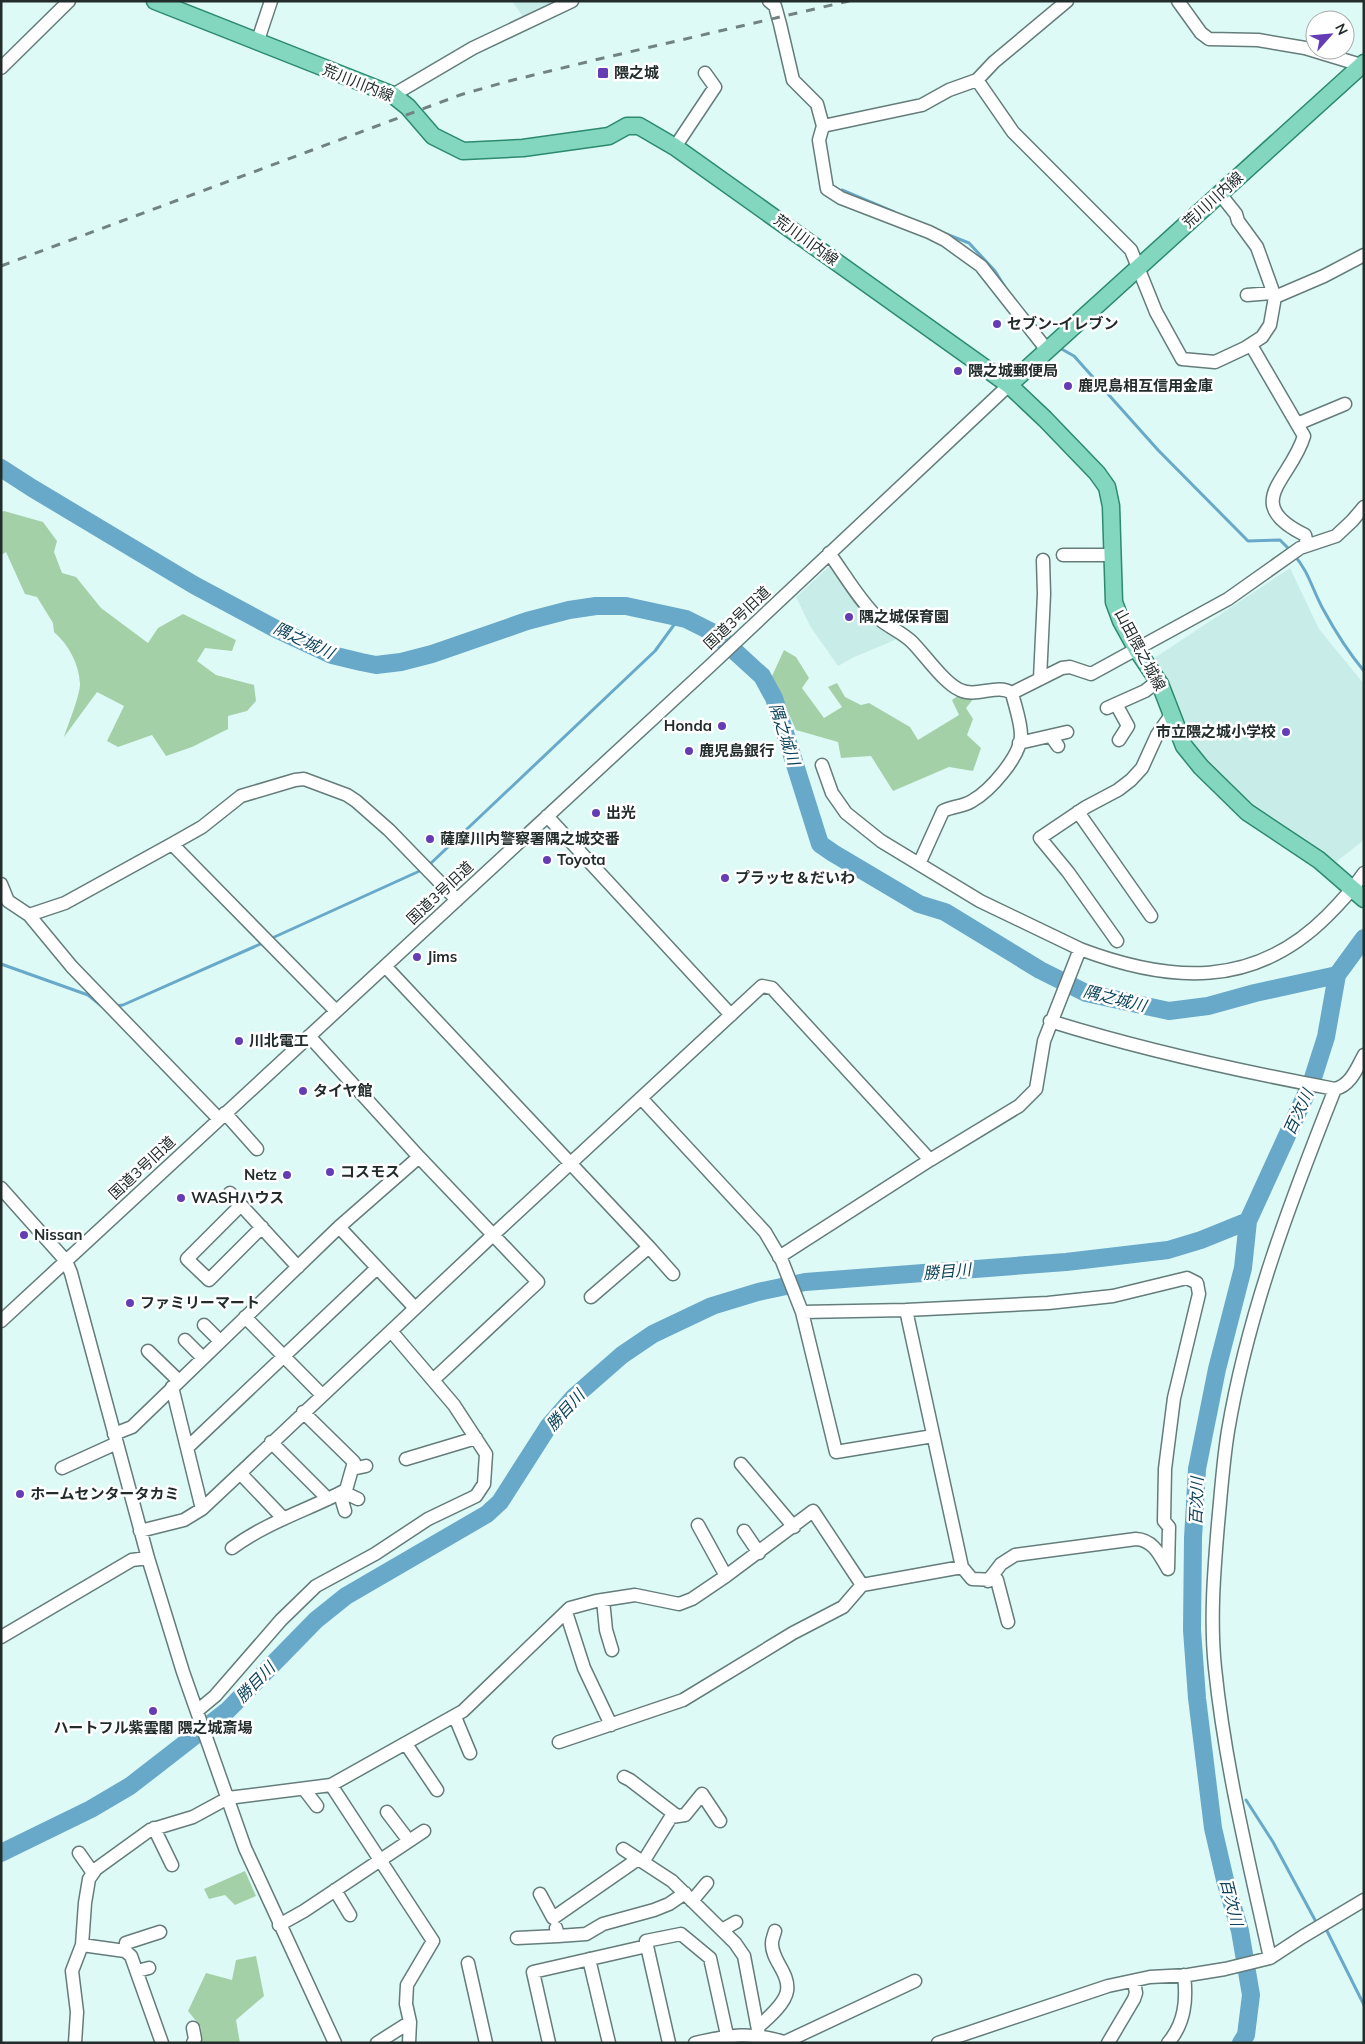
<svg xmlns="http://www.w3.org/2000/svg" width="1365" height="2044" viewBox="0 0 1365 2044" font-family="Mulish,'Noto Sans JP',sans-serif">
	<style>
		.built { fill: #c8ede9 }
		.green { fill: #a4d0a8 }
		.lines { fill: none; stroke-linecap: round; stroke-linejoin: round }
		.stream { stroke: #68a8c8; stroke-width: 3 }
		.river { stroke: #68a8c8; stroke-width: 18 }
		.minor-casing { stroke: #647c7a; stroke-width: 15 }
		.major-casing { stroke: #2c8a6f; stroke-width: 19 }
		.minor { stroke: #fff; stroke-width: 12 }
		.major { stroke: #83d7bf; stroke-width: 16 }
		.rail { stroke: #718381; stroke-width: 3; stroke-dasharray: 9 9; stroke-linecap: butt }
		.poi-dot { fill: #643cb4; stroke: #fff; stroke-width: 2 }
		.labels { text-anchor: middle; stroke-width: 5; stroke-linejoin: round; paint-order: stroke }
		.poi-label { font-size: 15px; font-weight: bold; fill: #222c2b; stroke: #fff; text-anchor: start }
		.street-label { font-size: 15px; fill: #222c2b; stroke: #fff }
		.water-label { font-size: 16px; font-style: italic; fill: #0c435a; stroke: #fff }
	</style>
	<rect width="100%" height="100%" fill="#defaf7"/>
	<path class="built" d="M512 1H557L523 17Z
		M832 564 897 637 895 640 852 658 838 666 810 626 796 597Z
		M1290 568 1319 629 1364 684V840L1336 862 1284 833 1227 785 1194 746 1162 680 1150 661Z"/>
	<path class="green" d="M4 511 43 522 57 541 54 552 62 573 76 577 101 608 148 643 158 628 183 614 236 640 232 651 205 648 197 661 216 675 254 685 256 701 247 711 228 716V729L192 747 166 756 152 735 118 747 107 741 124 706 97 692 64 737C68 725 80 695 80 684 79 664 69 645 54 632L53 623 37 597 25 594 6 552 1 555V512Z
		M784 650 796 657 809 678 802 688 824 718 842 707 828 687 837 683 845 697 861 705 869 703 910 727 918 740 959 715 952 700 959 695 967 698 975 697 966 708 973 719 967 735 981 748 973 771 949 767 893 791 871 756 841 758 838 742 796 730 772 676Z
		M245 1871 256 1896 235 1905 225 1895 209 1899 204 1889Z
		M256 1956 264 1996 236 2020 240 2043H202L201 2027 188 2011 206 1973 232 1980 236 1960Z"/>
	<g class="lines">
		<path class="stream" d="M842 190 894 212
			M946 234 969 243 995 271 1005 287
			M1058 347 1074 356 1158 450 1248 541 1280 540 1290 550
			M1294 555C1308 570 1313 591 1323 609 1335 631 1348 652 1364 671
			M429 865 655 651 679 618
			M270 939 424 869
			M1 964 88 995 103 1007
			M115 1006 123 1005 265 942
			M1246 1800 1273 1842 1315 1920
			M1327 1931 1364 2005"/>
		<path class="river" d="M1 468 32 488 194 585 276 629 332 655 361 662 376 665 401 662 432 654 527 621 569 610 596 606H626L686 619 716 634 762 676 774 698 820 844 833 853 919 904 945 912 1040 970 1086 993 1169 1011 1208 1006 1255 993 1337 975 1364 938
			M1 1853 91 1809 130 1786 228 1710 316 1620 346 1596 487 1514 500 1502 548 1427 574 1397 622 1355 653 1334 712 1306 758 1292 805 1282 1066 1262 1168 1250 1201 1240 1248 1221
			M1241 2043 1246 2035 1251 1995 1240 1931 1225 1880 1213 1828 1197 1698 1192 1630 1193 1538 1197 1469 1217 1369 1243 1268 1248 1221 1312 1081 1326 1037 1337 975"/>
		<g class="minor-casing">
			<path id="minor" d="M769 1 775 6 780 24 793 80 817 104 823 126 819 140 827 189 841 198 929 232 945 240 981 266 1047 350
				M1178 1 1201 33 1209 39 1258 40 1305 48 1361 65 1364 67
				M257 43 271 1
				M1 68 69 1
				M977 80 1013 132 1131 250 1156 312 1182 359 1215 362 1245 348 1262 337 1270 325 1275 297 1257 247 1238 221 1236 214 1220 194
				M393 95 473 48 572 1
				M823 126 922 105 949 90 977 80 994 62 1067 1
				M675 147 715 87 705 73
				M1247 295 1273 293
				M1275 297 1324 276 1364 255
				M1251 345 1304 436C1291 480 1240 503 1305 535L1307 544
				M1297 424 1345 404
				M829 553C843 572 861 603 878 618 888 627 902 632 912 642 925 655 944 683 960 690 977 698 997 683 1012 693L1062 668 1070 667 1091 674 1228 599 1300 548 1336 536 1352 521 1364 507
				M1063 555H1114
				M1040 679 1044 594 1043 560
				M1116 704 1128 726 1119 740
				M1107 708 1145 691 1158 681
				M1051 736 1058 746
				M1019 743 1067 732
				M822 765 832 793 846 813 881 841 980 901 1080 949
				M1078 812 1151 916
				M547 816 731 1015
				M172 844 336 1011
				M919 864 943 811C952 806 963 807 972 801 990 791 1021 756 1021 735 1021 722 1015 706 1012 693
				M1 884 8 901 29 915 72 967 219 1119
				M29 915 65 903 172 844 202 827 241 796 295 780 304 779 347 795 356 801 389 830 457 900
				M1117 941 1068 872 1040 838 1086 807 1118 790 1131 780 1142 768 1157 735 1171 715
				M385 966 649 1247 591 1297
				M1050 1021C1143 1050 1239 1071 1335 1089 1351 1085 1357 1068 1364 1055
				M309 1036 419 1157 538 1282 433 1380
				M641 1098 765 1232 782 1261 802 1312 906 1310 962 1567 972 1579 997 1580 1008 1622
				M225 1113 257 1149
				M1 1188 66 1261 71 1273 148 1558 183 1672 245 1848 335 2043
				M230 1193 298 1267
				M241 1205 187 1259 209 1280 262 1227
				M339 1227 415 1308
				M649 1247 673 1274
				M779 1257 930 1160 1019 1106 1036 1089 1044 1041 1080 949C1170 983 1254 989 1327 916 1341 902 1353 889 1364 873
				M906 1310 1048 1303 1113 1296 1187 1278 1197 1283 1199 1294 1174 1398 1165 1469 1164 1521 1169 1527 1168 1569C1160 1556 1154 1540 1136 1539L1015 1555 1001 1564 988 1581
				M802 1312 836 1452 933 1436
				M245 1317 322 1395
				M1 1321 711 665 1009 385
				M204 1325 220 1341
				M185 1340 203 1358
				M148 1351 179 1381
				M172 1387 202 1509
				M114 1434 132 1427 339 1227 419 1157
				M271 1442 328 1499
				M188 1447 377 1268
				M406 1459 476 1438
				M741 1464 794 1527
				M62 1468 117 1443
				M352 1469 366 1466
				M240 1473 283 1518
				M343 1492 358 1499
				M340 1494 345 1511
				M698 1525 726 1576
				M140 1531 184 1520 202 1509 493 1235 762 986 772 988 930 1160
				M744 1531 759 1553
				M232 1548C267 1522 308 1510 346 1490L354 1462 303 1412
				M603 1600 606 1630 612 1650
				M566 1612 584 1668 611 1725
				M1 1637 132 1560 148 1558
				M197 1711 215 1696 281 1620 316 1586 375 1554 428 1519 476 1496 484 1484 486 1454 454 1405 391 1331
				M455 1717 470 1753
				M559 1742 683 1700 793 1633 843 1607 862 1585 962 1567
				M406 1744 437 1790
				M624 1777 630 1780 677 1816
				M331 1785 433 1941 407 1985 406 2004 410 2022
				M304 1789 317 1806
				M387 1812 409 1841
				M154 1828 172 1865
				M623 1849 672 1881 735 1943 744 1956 759 2035
				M79 1853 93 1873
				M643 1862 671 1817 685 1815 702 1794 720 1821
				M335 1890 350 1915
				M540 1894 553 1918 638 1859
				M692 1901 707 1883
				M279 1925 304 1911 424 1831
				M722 1930 736 1922
				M558 1936 586 1934 603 1924 654 1910 669 1904 685 1893
				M517 1938 558 1936 556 1928
				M82 1945 125 1951 131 1956 162 2043
				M647 1946 669 2043
				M125 1951 126 1943 160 1932
				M1270 1958C1249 1862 1225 1766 1215 1668 1210 1620 1214 1572 1218 1524 1221 1493 1223 1462 1228 1431 1248 1312 1291 1200 1335 1089
				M589 1959 609 2043
				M468 1963 486 2043
				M137 1971 149 1968
				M758 2027C767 2019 785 2004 787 1991 790 1973 771 1960 772 1943 772 1939 774 1935 775 1931
				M785 2042 915 1981
				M75 2043 77 2012 72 1971 82 1945 85 1903 89 1879 96 1869 150 1830 193 1817 228 1798 331 1785 463 1711 570 1608 596 1601 635 1595 679 1604 692 1599 726 1576 813 1511 862 1585
				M193 2043 195 2039 193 2028
				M377 2043 410 2022 409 2043
				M549 2043 533 1972 647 1946 646 1941 681 1934 710 1958 727 2035
				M695 2043C730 2035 751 2031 787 2043
				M938 2043 1108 1986 1150 1977 1188 1975 1225 1969 1270 1958 1302 1937 1364 1900
				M1108 2043 1134 1999 1136 1993 1134 1981
				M1168 2043C1185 2023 1187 2000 1184 1975"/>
		</g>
		<g class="major-casing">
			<path id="major" d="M155 1 393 95 408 107 433 136 463 151 523 148 609 136 627 126H639L675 147 1009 385 1045 419 1097 473 1107 487 1111 506 1114 602 1121 621 1137 650 1160 684 1184 746 1201 767 1247 812 1319 860 1364 899
				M1009 385 1364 63"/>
		</g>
		<use href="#minor" class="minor"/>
		<use href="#major" class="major"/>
		<path class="rail" d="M1 266 460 95 505 82 599 59 849 1"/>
	</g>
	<g class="poi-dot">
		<rect x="597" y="67" width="12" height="12" rx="2.5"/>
		<circle cx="997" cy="324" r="5"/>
		<circle cx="958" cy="371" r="5"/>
		<circle cx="1068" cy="386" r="5"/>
		<circle cx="849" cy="617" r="5"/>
		<circle cx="722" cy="726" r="5"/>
		<circle cx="1286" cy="732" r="5"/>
		<circle cx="689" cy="751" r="5"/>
		<circle cx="596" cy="813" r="5"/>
		<circle cx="430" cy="839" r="5"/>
		<circle cx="547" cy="860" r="5"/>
		<circle cx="725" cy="878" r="5"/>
		<circle cx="417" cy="957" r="5"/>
		<circle cx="239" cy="1041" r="5"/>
		<circle cx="303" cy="1091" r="5"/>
		<circle cx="330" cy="1172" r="5"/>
		<circle cx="287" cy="1175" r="5"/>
		<circle cx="181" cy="1198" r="5"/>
		<circle cx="24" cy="1235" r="5"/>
		<circle cx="130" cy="1303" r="5"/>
		<circle cx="20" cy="1494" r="5"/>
		<circle cx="153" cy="1711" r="5"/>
	</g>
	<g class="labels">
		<g class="poi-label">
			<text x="614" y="78">隈之城</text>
			<text x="1007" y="329">セブン-イレブン</text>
			<text x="968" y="376">隈之城郵便局</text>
			<text x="1078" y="391">鹿児島相互信用金庫</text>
			<text x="859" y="622">隅之城保育園</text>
			<text x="712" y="731" text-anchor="end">Honda</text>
			<text x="1276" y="737" text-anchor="end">市立隈之城小学校</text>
			<text x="699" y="756">鹿児島銀行</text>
			<text x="606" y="818">出光</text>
			<text x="440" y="844">薩摩川内警察署隅之城交番</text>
			<text x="557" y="865">Toyota</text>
			<text x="735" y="883">プラッセ＆だいわ</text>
			<text x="427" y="962">Jims</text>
			<text x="249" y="1046">川北電工</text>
			<text x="313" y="1096">タイヤ館</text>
			<text x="340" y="1177">コスモス</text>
			<text x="277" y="1180" text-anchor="end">Netz</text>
			<text x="191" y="1203">WASHハウス</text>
			<text x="34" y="1240">Nissan</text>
			<text x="140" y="1308">ファミリーマート</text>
			<text x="30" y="1499">ホームセンタータカミ</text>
			<text x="153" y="1733" text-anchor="middle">ハートフル紫雲閣 隈之城斎場</text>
		</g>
		<g class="street-label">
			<text transform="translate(358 83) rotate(22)" y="5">荒川川内線</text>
			<text transform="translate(1213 200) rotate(-42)" y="5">荒川川内線</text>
			<text transform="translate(806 240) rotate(36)" y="5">荒川川内線</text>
			<text transform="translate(737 618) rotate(-43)" y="5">国道3号旧道</text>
			<text transform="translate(1140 650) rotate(62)" y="5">山田隈之城線</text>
			<text transform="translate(440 893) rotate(-43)" y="5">国道3号旧道</text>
			<text transform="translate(142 1168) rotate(-43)" y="5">国道3号旧道</text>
		</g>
		<g class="water-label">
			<text transform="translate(304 640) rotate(25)" y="6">隅之城川</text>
			<text transform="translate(785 734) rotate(72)" y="6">隅之城川</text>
			<text transform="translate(1115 998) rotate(14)" y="6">隅之城川</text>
			<text transform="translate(1298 1112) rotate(-65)" y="6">百次川</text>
			<text transform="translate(947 1271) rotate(-5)" y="6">勝目川</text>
			<text transform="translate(565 1410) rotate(-48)" y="6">勝目川</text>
			<text transform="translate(1196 1501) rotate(-88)" y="6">百次川</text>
			<text transform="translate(255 1682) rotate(-46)" y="6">勝目川</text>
			<text transform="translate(1232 1902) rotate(76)" y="6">百次川</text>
		</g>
	</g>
	<rect width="1365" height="2044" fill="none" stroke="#222c2b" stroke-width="5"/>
	<g transform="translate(1330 35) rotate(63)"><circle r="24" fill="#ffffff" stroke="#a7abaa"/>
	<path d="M0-4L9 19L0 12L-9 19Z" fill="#643cb4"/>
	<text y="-8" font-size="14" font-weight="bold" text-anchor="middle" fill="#222c2b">N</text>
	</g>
</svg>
